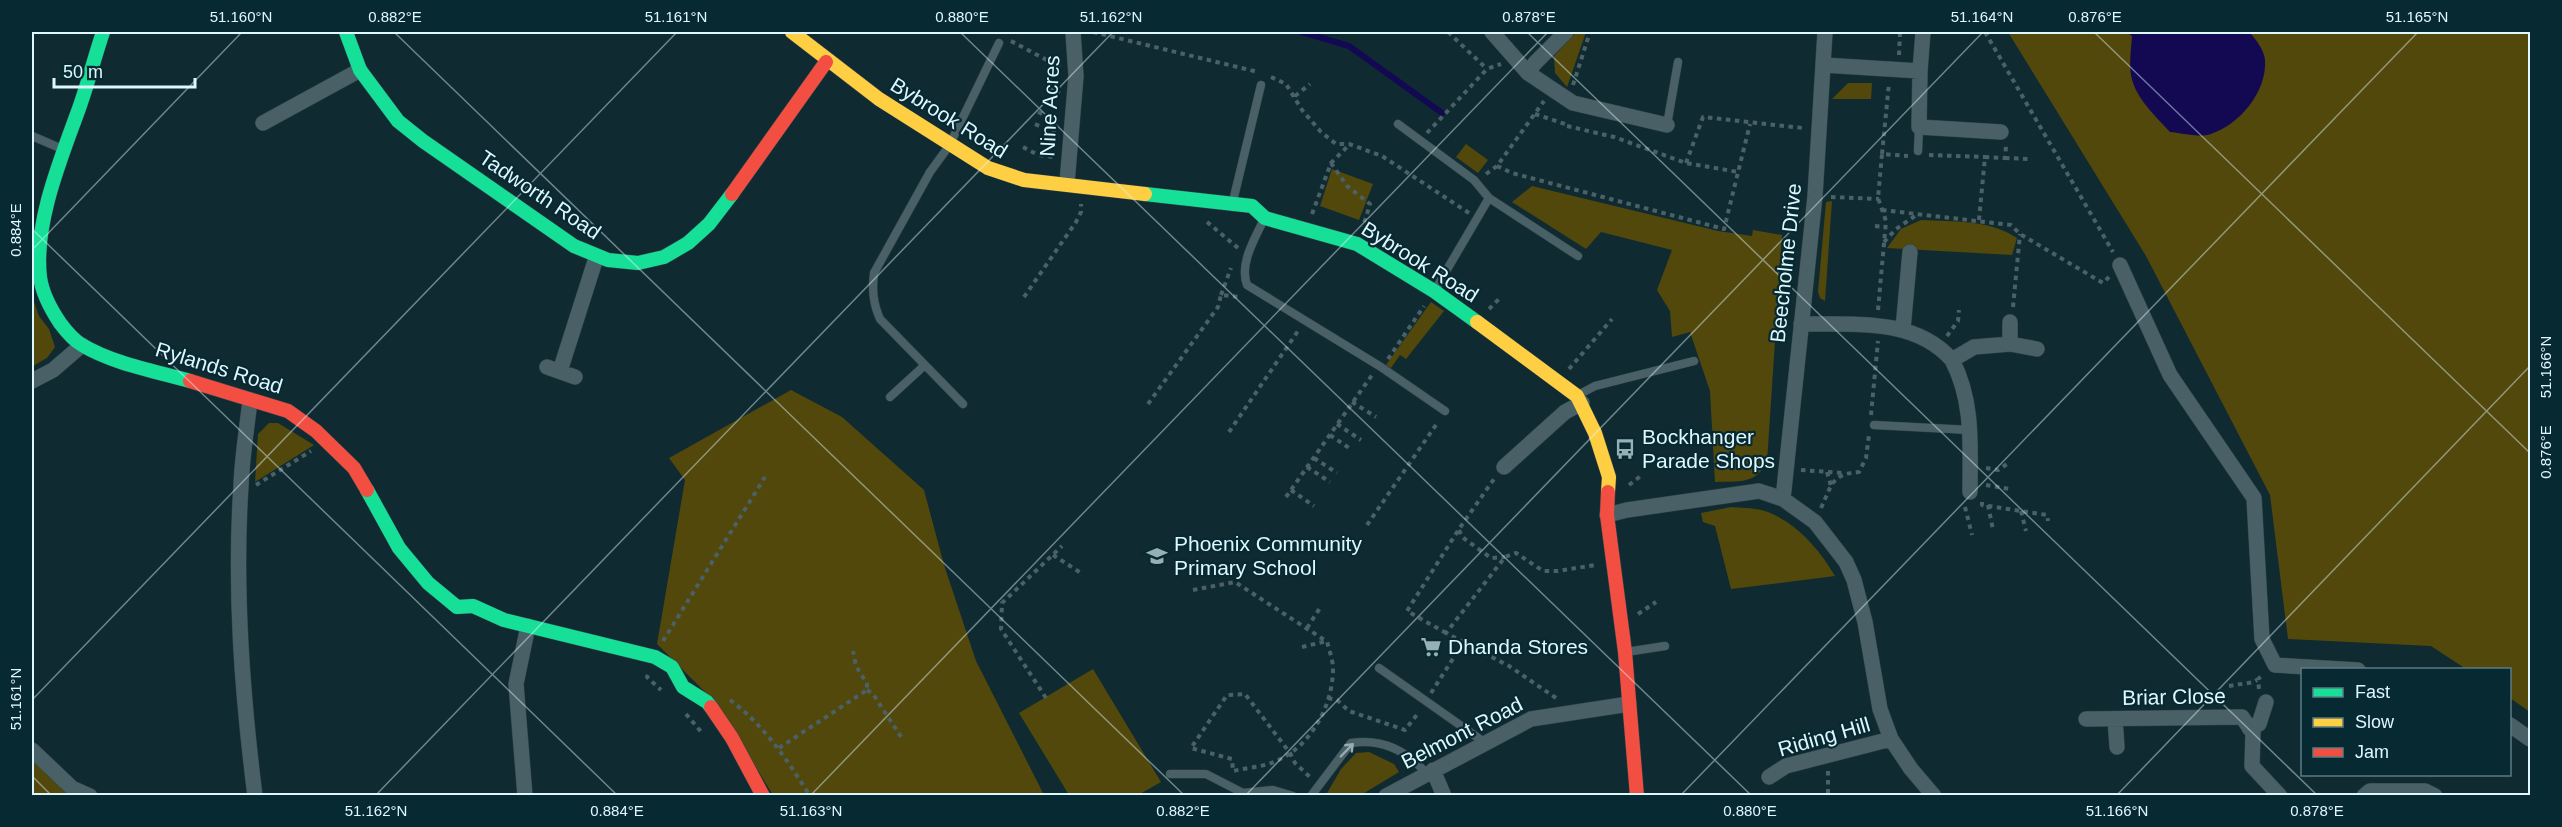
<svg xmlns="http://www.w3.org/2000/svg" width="2562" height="827" viewBox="0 0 2562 827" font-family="Arial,sans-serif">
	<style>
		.green { fill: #52480b }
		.water { fill: #130953 }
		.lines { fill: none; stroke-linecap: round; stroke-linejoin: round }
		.stream { stroke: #130953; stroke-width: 6 }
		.lane-casing { stroke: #34454a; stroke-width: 9 }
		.street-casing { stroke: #34454a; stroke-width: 16 }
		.fast-casing { stroke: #34454a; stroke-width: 15 }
		.slow-casing { stroke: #34454a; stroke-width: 15 }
		.jam-casing { stroke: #34454a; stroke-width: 15 }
		.path { stroke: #4b6167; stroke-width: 4; stroke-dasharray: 4.5 4.5; stroke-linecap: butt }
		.lane { stroke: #496066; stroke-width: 8 }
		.street { stroke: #496066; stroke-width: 15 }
		.fast { stroke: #16e098; stroke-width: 14 }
		.slow { stroke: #ffcf43; stroke-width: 14 }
		.jam { stroke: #f24e42; stroke-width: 14 }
		.oneway { stroke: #94acb2 }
		.ticks { fill: none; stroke: #dff7fe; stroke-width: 1.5; stroke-opacity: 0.45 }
		.labels { text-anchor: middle; stroke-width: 4.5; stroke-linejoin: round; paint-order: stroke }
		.street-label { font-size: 21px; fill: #dff7fe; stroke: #072931 }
		.poi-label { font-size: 21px; fill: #dff7fe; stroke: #072931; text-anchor: start }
		.neatline { fill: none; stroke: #dff7fe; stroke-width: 2 }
		.ticks-label { font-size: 15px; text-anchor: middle; fill: #dff7fe }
	</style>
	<rect width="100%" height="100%" fill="#0f2b31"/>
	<path class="green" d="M1576 32H1586L1567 87 1555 73 1554 56Z
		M2008 32H2530V712L2510 698V670L2466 669 2431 646 2288 639 2270 495 2146 256Z
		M1848 83H1872L1871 99H1832Z
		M1466 144 1488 160 1478 173 1456 157Z
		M1332 169 1373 184 1359 220 1320 206Z
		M1532 186 1718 231 1752 236 1753 230 1782 235 1767 462C1755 485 1738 481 1715 482L1710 391 1690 332 1672 337 1670 311 1657 290 1672 250 1601 232 1586 249 1512 202Z
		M1832 201 1825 301 1820 298 1818 292 1826 202Z
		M1921 220C1954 222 1988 219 2017 238L2012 255 1887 248 1901 229Z
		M32 296 39 316 49 329 55 347 47 358 33 366 32 360Z
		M1431 302 1444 311 1406 359 1400 355 1391 368 1386 365Z
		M791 390 842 417 924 490 944 565 976 661 1044 795H773L717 704 657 644 685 480 669 458Z
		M269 423H278L314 445 255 482 258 434Z
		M1731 507C1742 508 1758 508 1768 512 1798 524 1819 549 1835 576L1731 589 1715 526 1703 522 1701 513Z
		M1093 669 1161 782 1138 795H1069L1019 713Z
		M1369 752 1394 764 1399 772 1361 795H1326L1341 769 1356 753Z
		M32 760 68 795H32Z"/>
	<path class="water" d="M2126 32H2249C2256 39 2264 50 2265 60 2267 92 2240 124 2211 134 2200 138 2181 133 2170 132 2157 118 2139 101 2133 83 2128 69 2131 51 2132 36Z"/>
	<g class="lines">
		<path class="stream" d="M1302 32 1349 46 1442 113"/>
		<g class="lane-casing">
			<path id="lane" d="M1398 124 1474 180 1489 198 1578 256
				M1667 125 1678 62
				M32 136 60 148
				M1918 151 1919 127
				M1233 201 1261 85
				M1264 219C1255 239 1239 263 1247 285L1381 367 1445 411
				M1435 290 1489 198
				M1578 395 1595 386 1694 361
				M890 397 925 365
				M963 404 880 319C873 303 872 290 874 273L930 172 949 146 999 43
				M1874 425 1970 430
				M1626 652 1665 646
				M1379 668 1484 742
				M1170 774H1206L1243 793 1273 790 1293 796
				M1311 796 1351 743C1382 738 1406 750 1426 773"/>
		</g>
		<g class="street-casing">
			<path id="street" d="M1492 32 1528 73 1573 103 1667 125
				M1823 65 1920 71 1919 127 2001 132
				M1920 71 1923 32
				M1528 73 1535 63 1566 32
				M263 123 360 70
				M1067 183 1076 76 1073 32
				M2120 265 2170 375 2254 498 2262 639 2275 665 2358 670
				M1801 324C1853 325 1914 317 1952 360L1974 347 2010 344V322
				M1903 329 1910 252
				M2010 344 2037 349
				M1952 360C1974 402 1970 447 1970 492
				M547 367 575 377
				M560 371 596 258
				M32 381 53 370 82 345
				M250 400C247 428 242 457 241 486 234 589 242 693 255 796
				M1504 467 1565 412 1582 403
				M1783 499 1815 196 1825 32
				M1607 515 1627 510 1759 491 1783 499 1815 522 1846 562 1854 580 1865 622 1880 709 1891 739 1911 769 1934 796
				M2086 719 2242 717 2253 733 2252 766 2280 796
				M2115 719 2117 747
				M2510 725 2530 739
				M2249 728 2259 724 2266 702
				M32 750 72 788 90 796
				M1433 770 1444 796
				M1769 777 1786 766 1891 739
				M525 796 516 684 528 626
				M1386 796 1531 719 1629 704
				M2364 796 2370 791H2425L2435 796"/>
		</g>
		<g class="fast-casing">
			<path id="fast" d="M103 32C94 59 87 87 77 114 59 163 34 225 40 277 42 292 52 311 60 323 66 331 73 340 82 345 114 364 155 371 190 381
				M346 32 360 70 398 121 423 141 574 246 608 260 638 263 664 257 688 243 709 224 732 194
				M1145 194 1252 206 1265 218 1357 244 1434 291 1477 322
				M367 490 399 548 428 583 457 607 473 606 504 620 655 657 672 667 683 687 707 702 711 707"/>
		</g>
		<g class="slow-casing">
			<path id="slow" d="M792 32 879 99 988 168 1024 180 1145 194
				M1477 322 1577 396 1595 433 1609 477 1608 492"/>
		</g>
		<g class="jam-casing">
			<path id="jam" d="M732 194 826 62
				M190 381 288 411 316 431 354 468 367 490
				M1608 492 1607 515 1625 652 1637 796
				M711 707 732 738 763 796"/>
		</g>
		<path class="path" d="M1093 32 1258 72
			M1448 32 1487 69
			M1985 32 2113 252
			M1011 41 1060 67
			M1899 55 1900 32
			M1271 77 1286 84 1302 110 1321 132 1336 144H1349L1382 156 1469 213
			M1573 85 1590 32
			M1050 89 1060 93
			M1295 96 1310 84
			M1038 112 1058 121
			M1535 114 1568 125
			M1035 124 1057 134
			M1567 126 1614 137 1686 163 1738 172
			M1427 133 1487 69 1501 64
			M1023 147 1038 155 1053 157
			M1882 154 1889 83
			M1929 155 1985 157
			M2005 158 2030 159
			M1331 163 1347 186 1370 204 1363 227
			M1686 163 1703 117 1803 128
			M1497 166 1512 173 1724 229 1750 124
			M1486 174 1497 166 1544 101
			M1831 197 1879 199
			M1882 210 2011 225 2020 234 2103 283 2109 277
			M1312 214 1331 163 1349 145
			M1979 220 1985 157 2005 158 2006 146
			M1207 222 1238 248
			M1875 226 1885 227
			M1884 242 1896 229 1915 216
			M1221 295 1231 268
			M1024 297 1076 222 1081 212V204
			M2013 307 2020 234
			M1489 309 1499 299
			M1878 310 1886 221 1878 198 1882 154 1908 156
			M1947 336 1958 321 1959 310
			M1388 359 1424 306
			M1569 369 1612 319
			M1352 402 1376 417
			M1148 404 1218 307 1221 295 1241 297
			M1871 415 1878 341
			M1337 424 1361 440
			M1229 432 1298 331
			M1330 435 1352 450
			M1314 458 1337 473
			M1307 467 1330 482
			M1986 468 1998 470 2007 464
			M1801 470 1843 473
			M1827 472 1831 486
			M256 485 311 451
			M1629 485 1642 475
			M1986 485 2010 489
			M1291 490 1314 506
			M1286 497 1372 375
			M1982 502V505L2047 515 2048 521
			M1988 505 1993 530
			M1965 507 1972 535
			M1821 508C1832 485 1831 474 1859 472L1866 458 1869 435
			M2021 511 2026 531
			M1367 525 1438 422
			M1459 530 1462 537 1491 558 1505 557
			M1053 555 1081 573
			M1193 590 1235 582 1326 641
			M1638 614 1656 602
			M1307 628 1320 608
			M1446 633 1407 611 1459 529 1494 479
			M663 641 765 477
			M1302 647 1327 641C1329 650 1333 660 1333 669 1333 706 1310 748 1274 762 1262 767 1246 768 1233 771L1232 759 1191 748 1227 695 1245 694 1290 753 1295 763 1312 779
			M648 675 647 677 661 690
			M2229 686 2254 682 2257 680
			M2259 689 2258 679 2263 675
			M867 690 873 694 903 740
			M1431 693 1463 643
			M1046 698 1001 629 1002 603 1062 546
			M1328 698 1337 700 1349 711 1405 730 1419 712
			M1556 698 1509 666 1446 633 1505 557 1516 553 1543 571H1558L1595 565
			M730 700C764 725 788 761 810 796
			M686 714 703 734
			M779 748 867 690V684L856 666 853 651
			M1828 771V796"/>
		<use href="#lane" class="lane"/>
		<use href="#street" class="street"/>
		<use href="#fast" class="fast"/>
		<use href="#slow" class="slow"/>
		<use href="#jam" class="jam"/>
	</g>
	<defs><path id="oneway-shaft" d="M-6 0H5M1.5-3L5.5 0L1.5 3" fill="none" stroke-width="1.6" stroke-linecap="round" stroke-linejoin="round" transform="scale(1.5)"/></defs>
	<use class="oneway" href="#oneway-shaft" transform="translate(1347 750) rotate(-46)"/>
	<path class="ticks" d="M394 32 1185 796M960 32 1752 796M1527 32 2318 796M2094 32 2530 453M32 229 618 796M32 250 242 32M32 700 677 32M32 776 52 796M375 796 1113 32M810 796 1548 32M1245 796 1983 32M1680 796 2418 32M2116 796 2530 366"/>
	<defs>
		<g id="bus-bare" transform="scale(1.62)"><path d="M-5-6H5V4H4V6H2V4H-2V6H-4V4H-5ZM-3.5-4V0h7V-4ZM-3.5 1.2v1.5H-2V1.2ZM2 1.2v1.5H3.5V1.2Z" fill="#96b0b6" stroke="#072931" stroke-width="2.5" paint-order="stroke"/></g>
		<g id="school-bare" transform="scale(1.62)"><path d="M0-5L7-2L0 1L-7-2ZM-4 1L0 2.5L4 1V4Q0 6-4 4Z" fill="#96b0b6" stroke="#072931" stroke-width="2.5" paint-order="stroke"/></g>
		<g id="supermarket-bare" transform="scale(1.62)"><path d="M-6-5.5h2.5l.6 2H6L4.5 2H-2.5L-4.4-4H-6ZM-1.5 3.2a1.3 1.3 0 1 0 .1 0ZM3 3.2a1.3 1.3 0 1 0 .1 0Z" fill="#96b0b6" stroke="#072931" stroke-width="2.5" paint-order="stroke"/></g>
	</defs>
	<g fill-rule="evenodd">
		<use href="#bus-bare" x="1625" y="449"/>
		<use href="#school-bare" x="1157" y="556"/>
		<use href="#supermarket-bare" x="1431" y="647"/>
	</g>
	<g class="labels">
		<g class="street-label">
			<text transform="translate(1050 106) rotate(-87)" y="7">Nine Acres</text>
			<text transform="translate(949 118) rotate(32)" y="7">Bybrook Road</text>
			<text transform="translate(540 195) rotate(34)" y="7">Tadworth Road</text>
			<text transform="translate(1420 262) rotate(32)" y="7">Bybrook Road</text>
			<text transform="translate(1786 263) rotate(-84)" y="7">Beecholme Drive</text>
			<text transform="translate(219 368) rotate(17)" y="7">Rylands Road</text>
			<text transform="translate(2174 697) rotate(-1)" y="7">Briar Close</text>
			<text transform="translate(1462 733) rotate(-27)" y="7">Belmont Road</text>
			<text transform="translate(1824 737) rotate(-16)" y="7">Riding Hill</text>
		</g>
		<g class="poi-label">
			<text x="1642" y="444">Bockhanger<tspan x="1642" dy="24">Parade Shops</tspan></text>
			<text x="1174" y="551">Phoenix Community<tspan x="1174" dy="24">Primary School</tspan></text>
			<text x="1448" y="654">Dhanda Stores</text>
		</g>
	</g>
	<rect width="2562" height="827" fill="none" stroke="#072931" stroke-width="66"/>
	<rect x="2301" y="668" width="210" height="108" fill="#072931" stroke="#5d7b83" stroke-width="1.5"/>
	<rect x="2313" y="688" width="30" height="9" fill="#16e098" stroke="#5d7b83" stroke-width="1.5"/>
	<text x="2355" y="698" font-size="18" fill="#dff7fe">Fast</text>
	<rect x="2313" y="718" width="30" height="9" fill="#ffcf43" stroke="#5d7b83" stroke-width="1.5"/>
	<text x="2355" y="728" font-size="18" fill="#dff7fe">Slow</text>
	<rect x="2313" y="748" width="30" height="9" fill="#f24e42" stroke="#5d7b83" stroke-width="1.5"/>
	<text x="2355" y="758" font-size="18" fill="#dff7fe">Jam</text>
	<path d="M54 78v9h141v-9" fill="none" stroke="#dff7fe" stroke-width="3"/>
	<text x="63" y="78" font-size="18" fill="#dff7fe" stroke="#072931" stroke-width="4.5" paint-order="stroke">50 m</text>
	<rect x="33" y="33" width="2496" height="761" class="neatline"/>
	<g class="ticks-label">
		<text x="241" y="22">51.160°N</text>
		<text x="395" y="22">0.882°E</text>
		<text x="676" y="22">51.161°N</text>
		<text x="962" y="22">0.880°E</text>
		<text x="1111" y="22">51.162°N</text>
		<text x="1529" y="22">0.878°E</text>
		<text x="1982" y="22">51.164°N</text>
		<text x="2095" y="22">0.876°E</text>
		<text x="2417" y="22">51.165°N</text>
		<text transform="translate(16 230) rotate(-90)" y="5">0.884°E</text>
		<text transform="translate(2546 367) rotate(-90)" y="5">51.166°N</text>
		<text transform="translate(2546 452) rotate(-90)" y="5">0.876°E</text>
		<text transform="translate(16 699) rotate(-90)" y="5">51.161°N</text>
		<text x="376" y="816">51.162°N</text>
		<text x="617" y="816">0.884°E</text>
		<text x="811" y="816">51.163°N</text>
		<text x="1183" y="816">0.882°E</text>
		<text x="1750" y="816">0.880°E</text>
		<text x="2117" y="816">51.166°N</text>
		<text x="2317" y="816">0.878°E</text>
	</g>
</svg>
